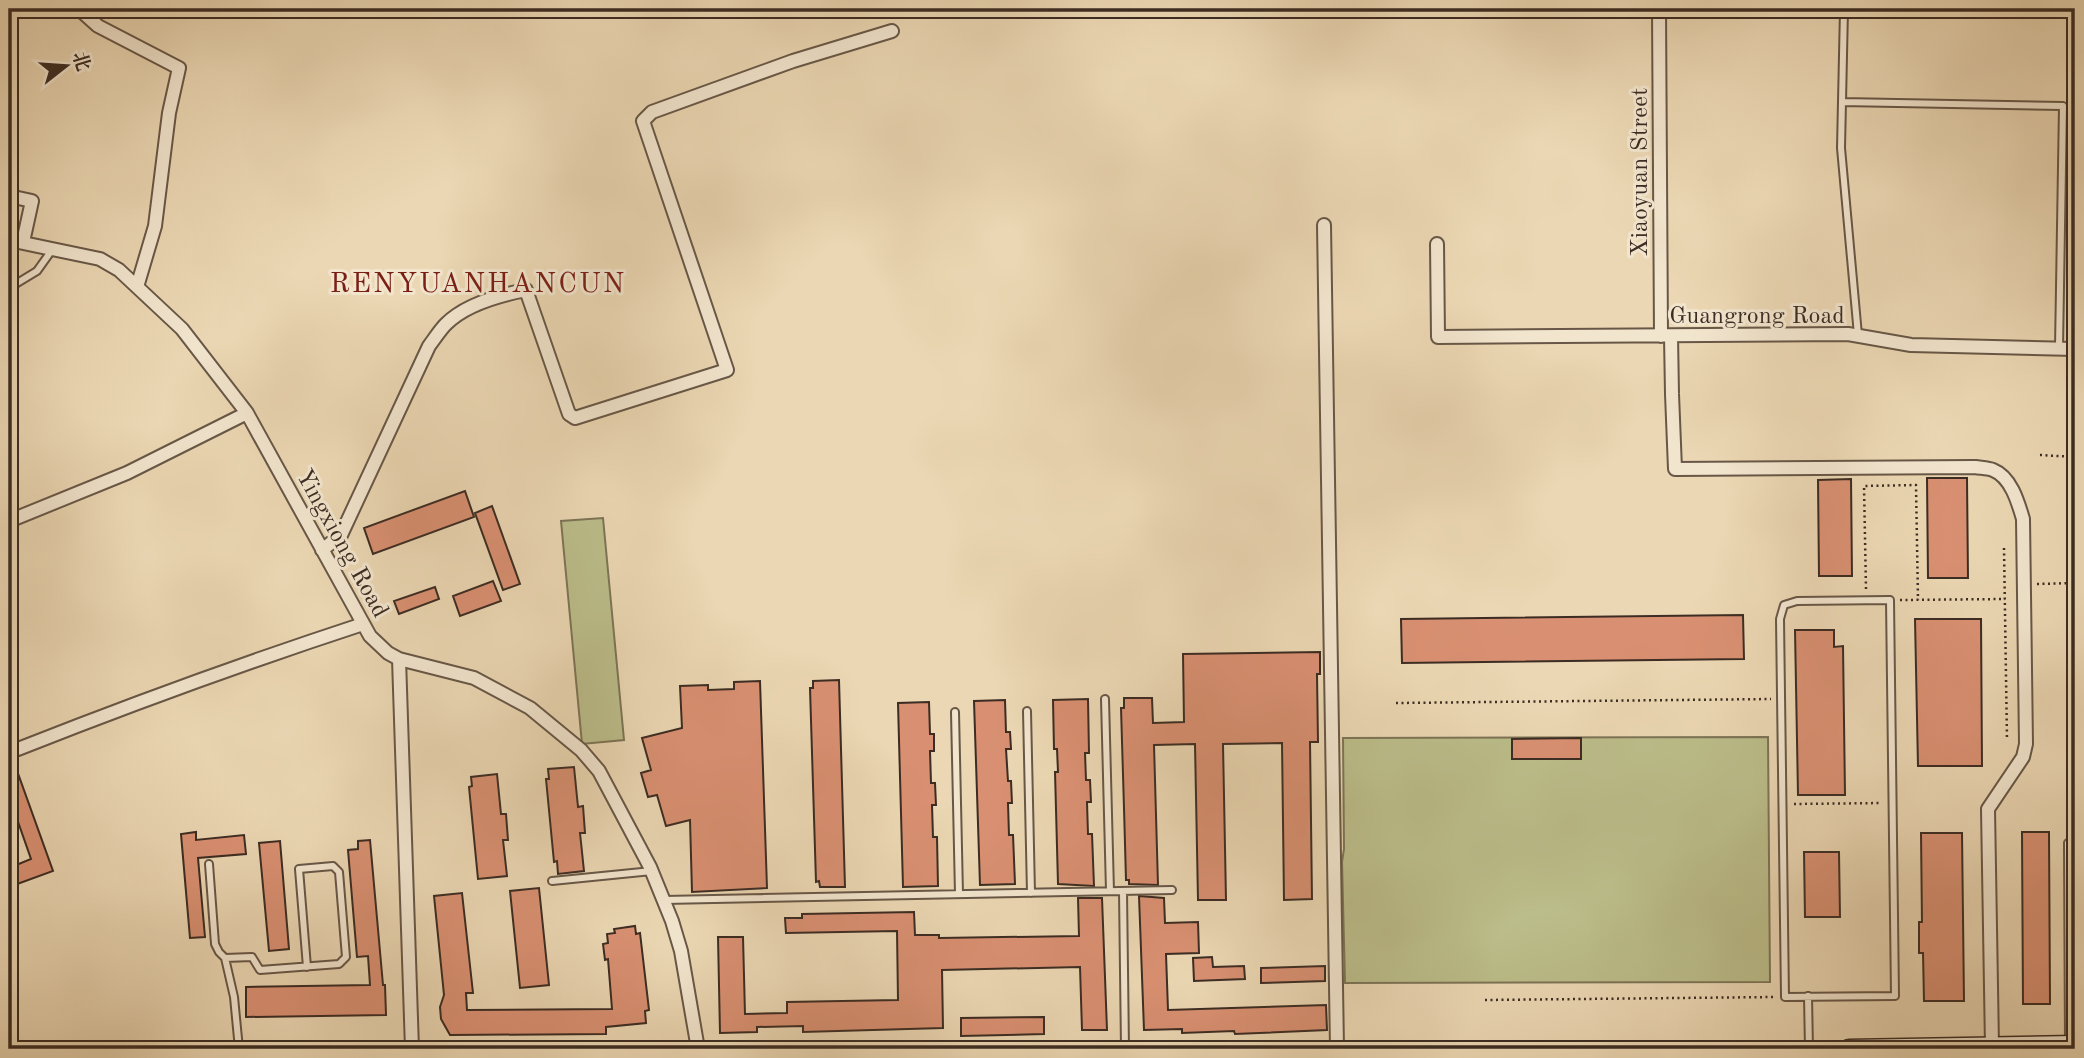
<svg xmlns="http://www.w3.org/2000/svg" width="2084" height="1058" viewBox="0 0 2084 1058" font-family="'Old Standard TT','Noto Serif SC',serif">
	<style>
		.green { fill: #bbbd8a; stroke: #7c7456; stroke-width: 2 }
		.building { fill: #d99072; stroke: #3c2c23; stroke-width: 2 }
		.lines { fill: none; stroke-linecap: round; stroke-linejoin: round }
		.service-casing { stroke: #685747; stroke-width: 10 }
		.minor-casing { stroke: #685747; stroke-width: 16 }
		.secondary-casing { stroke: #3c2c23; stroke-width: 21 }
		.path { stroke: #3c2c23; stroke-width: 2.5; stroke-dasharray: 2 3.5; stroke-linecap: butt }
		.service { stroke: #f2e5ce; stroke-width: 6 }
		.minor { stroke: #f2e5ce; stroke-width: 12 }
		.secondary { stroke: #f2e5ce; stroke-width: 18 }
		.labels { text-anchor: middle; stroke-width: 6; stroke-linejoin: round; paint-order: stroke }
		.street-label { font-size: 24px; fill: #3c2c23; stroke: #f2e5ce }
		.quarter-label { font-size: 28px; letter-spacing: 2px; fill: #7a1f14; stroke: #f2e5ce }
	</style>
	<rect width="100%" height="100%" fill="#ebd7b3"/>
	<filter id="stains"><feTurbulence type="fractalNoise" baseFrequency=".00286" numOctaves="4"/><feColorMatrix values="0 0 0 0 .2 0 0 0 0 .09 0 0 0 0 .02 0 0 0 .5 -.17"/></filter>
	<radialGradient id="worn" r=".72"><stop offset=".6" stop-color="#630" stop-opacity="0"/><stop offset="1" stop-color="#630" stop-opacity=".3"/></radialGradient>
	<path class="green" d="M603 518 624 740 582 744 561 521Z
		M1768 737 1770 982 1345 983 1342 862 1344 849 1343 738Z"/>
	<path class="building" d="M1927 478H1967L1968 578H1928Z
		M1851 479 1852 576H1819L1818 480Z
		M465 491 474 517 373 554 364 528Z
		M492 506 520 584 503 590 475 513Z
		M493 581 501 601 460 616 453 596Z
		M435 587 439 599 399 614 394 601Z
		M1743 615 1744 659 1402 663 1401 619Z
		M1915 619H1981L1982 766H1918Z
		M1795 630H1834V647L1843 646 1845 795H1798Z
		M1320 652V674H1317L1318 742H1310L1312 899 1284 900 1282 743 1223 744 1226 900H1198L1195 744 1154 745 1158 885 1129 884V880H1126L1124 808 1121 708H1124V698H1152L1153 723 1184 722 1183 654Z
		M839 680 845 887H820L819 881 816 882 810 688H813V681Z
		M760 681 767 888 692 892 690 820 666 826 657 795 648 797 641 773 651 770 642 738 682 728 680 686 708 685V690L734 689V682Z
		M1088 699 1089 753H1085L1086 780H1090L1091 802H1087L1088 834H1092L1094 886 1058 884 1055 772H1058L1057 749H1054L1053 700Z
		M1005 700 1006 732H1010L1011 749H1006L1008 781H1011L1012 803H1008L1009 835H1013L1015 884 980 885 974 701Z
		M929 702 930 734H934V751H930L931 783H935L936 805H932L933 837H937L938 886 903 887 898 703Z
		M1581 738V759H1512V739Z
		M9 752 11 754 53 871 9 887V868L31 859 9 796Z
		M574 767 578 807 583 806 585 833H580L584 871 558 874 557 861 554 862 546 779H549L548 769Z
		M497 774 501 814H506L508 840H503L507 876 478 879 469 787 472 786 471 777Z
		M196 832V840L244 835 246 854 198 858 205 937 190 938 181 834Z
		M2022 832H2049L2050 1004H2023Z
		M1921 833H1962L1964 1001H1924L1923 953H1919V922H1922Z
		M370 840 383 985H385L386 1015 246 1017V987L370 985 368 956 357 957 348 850 358 849V841Z
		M280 841 289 949 269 951 259 843Z
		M1804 852H1839L1840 917H1805Z
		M539 888 549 985 520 988 510 891Z
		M462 893 473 993H466L467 1010 612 1009 608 959 605 960 603 944 608 943 607 934 615 933 614 929 635 926 636 934 640 933 649 1010 645 1011 646 1023 606 1027V1034L450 1035 441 1019 440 1007 444 995 434 896Z
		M1139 896 1164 898 1165 923 1198 922 1199 953 1166 954 1168 1010 1326 1005 1327 1030 1235 1034 1234 1031 1182 1033V1029L1144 1030Z
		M1078 898H1102L1107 1030H1082L1080 967 942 970 943 1028 803 1032V1026L757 1027V1032L720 1033 718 937H743L745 1014 787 1013V1002L898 1000 897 931 786 933 785 918H802V914L914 912 915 935H939V938L1079 936Z
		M1212 957 1213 967 1244 966 1245 979 1194 981 1193 958Z
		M1325 966V981L1261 983V968Z
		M1044 1017V1034L961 1036V1018Z"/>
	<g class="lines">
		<g class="service-casing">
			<path id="service" d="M1844 9 1841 148 1858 335
				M1842 102 2063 106 2059 348
				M9 288 37 271 52 250
				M1890 600 1895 996 1785 997 1780 619 1784 605 1797 601Z
				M1105 699 1110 891
				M1027 711 1031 893
				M955 712 959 894
				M2068 843 2069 1044
				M209 864 215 944 219 952 225 958 234 997 239 1049
				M552 881 652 871
				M1123 891 1125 1049
				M664 900 1172 890
				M225 958 252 957 260 970 339 964 346 957 339 872 333 866 299 869 307 967
				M1808 996 1809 1049"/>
		</g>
		<g class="minor-casing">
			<path id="minor" d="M79 9 98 26 179 68 169 113 155 226 137 287
				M1659 9 1661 336
				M9 196 32 201 23 242
				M1324 225 1337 1049
				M9 240 100 259 119 270 182 329 247 413 370 636 388 653 399 659 474 678 530 708 581 750 599 771 650 867 672 921 681 951 698 1049
				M1437 244 1438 337 1848 334 1911 345 2075 349
				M1671 336 1672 394 1675 469 1975 467C1981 468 1988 468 1993 470 2011 477 2018 502 2023 519L2026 744 2023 757 1988 809 1992 1046
				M9 521 127 473 247 413
				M322 550 341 535 429 346C435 338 440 330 446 324 466 304 500 295 526 290L569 414 575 418 727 370 643 121 652 112 793 61 892 31
				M399 659 412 1049
				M18 749C132 704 247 662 363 624"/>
		</g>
		<g class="secondary-casing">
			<path id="secondary" d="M1849 1049 2075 1045"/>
		</g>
		<path class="path" d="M2040 455 2075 457
			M2004 548 2007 740
			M2037 584 2075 583
			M1866 589 1864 486 1916 485 1918 600
			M1900 600 2005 599
			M1396 703 1771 699
			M1794 804 1882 803
			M1485 1000 1775 997"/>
		<use href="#service" class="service"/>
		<use href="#minor" class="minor"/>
		<use href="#secondary" class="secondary"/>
	</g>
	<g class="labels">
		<g class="street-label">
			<text transform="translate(1639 172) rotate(-90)" y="8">Xiaoyuan Street</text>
			<text x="1757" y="323">Guangrong Road</text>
			<text transform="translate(343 543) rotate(61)" y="8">Yingxiong Road</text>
		</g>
		<g class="quarter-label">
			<text x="478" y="292">RENYUANHANCUN</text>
		</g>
	</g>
	<rect width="2084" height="1058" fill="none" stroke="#ebd7b3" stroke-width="35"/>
	<rect x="10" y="10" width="2063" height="1037" fill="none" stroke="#3c2c23" stroke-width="3.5"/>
	<rect x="18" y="18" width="2049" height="1023" fill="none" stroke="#3c2c23" stroke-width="2"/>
	<g transform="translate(66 66) rotate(73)" stroke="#f2e5ce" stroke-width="5" paint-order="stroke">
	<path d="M0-5L12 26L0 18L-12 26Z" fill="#3c2c23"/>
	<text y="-10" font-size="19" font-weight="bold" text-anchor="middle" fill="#3c2c23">北</text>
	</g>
	<rect width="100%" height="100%" filter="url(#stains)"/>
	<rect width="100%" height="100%" fill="url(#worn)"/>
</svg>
